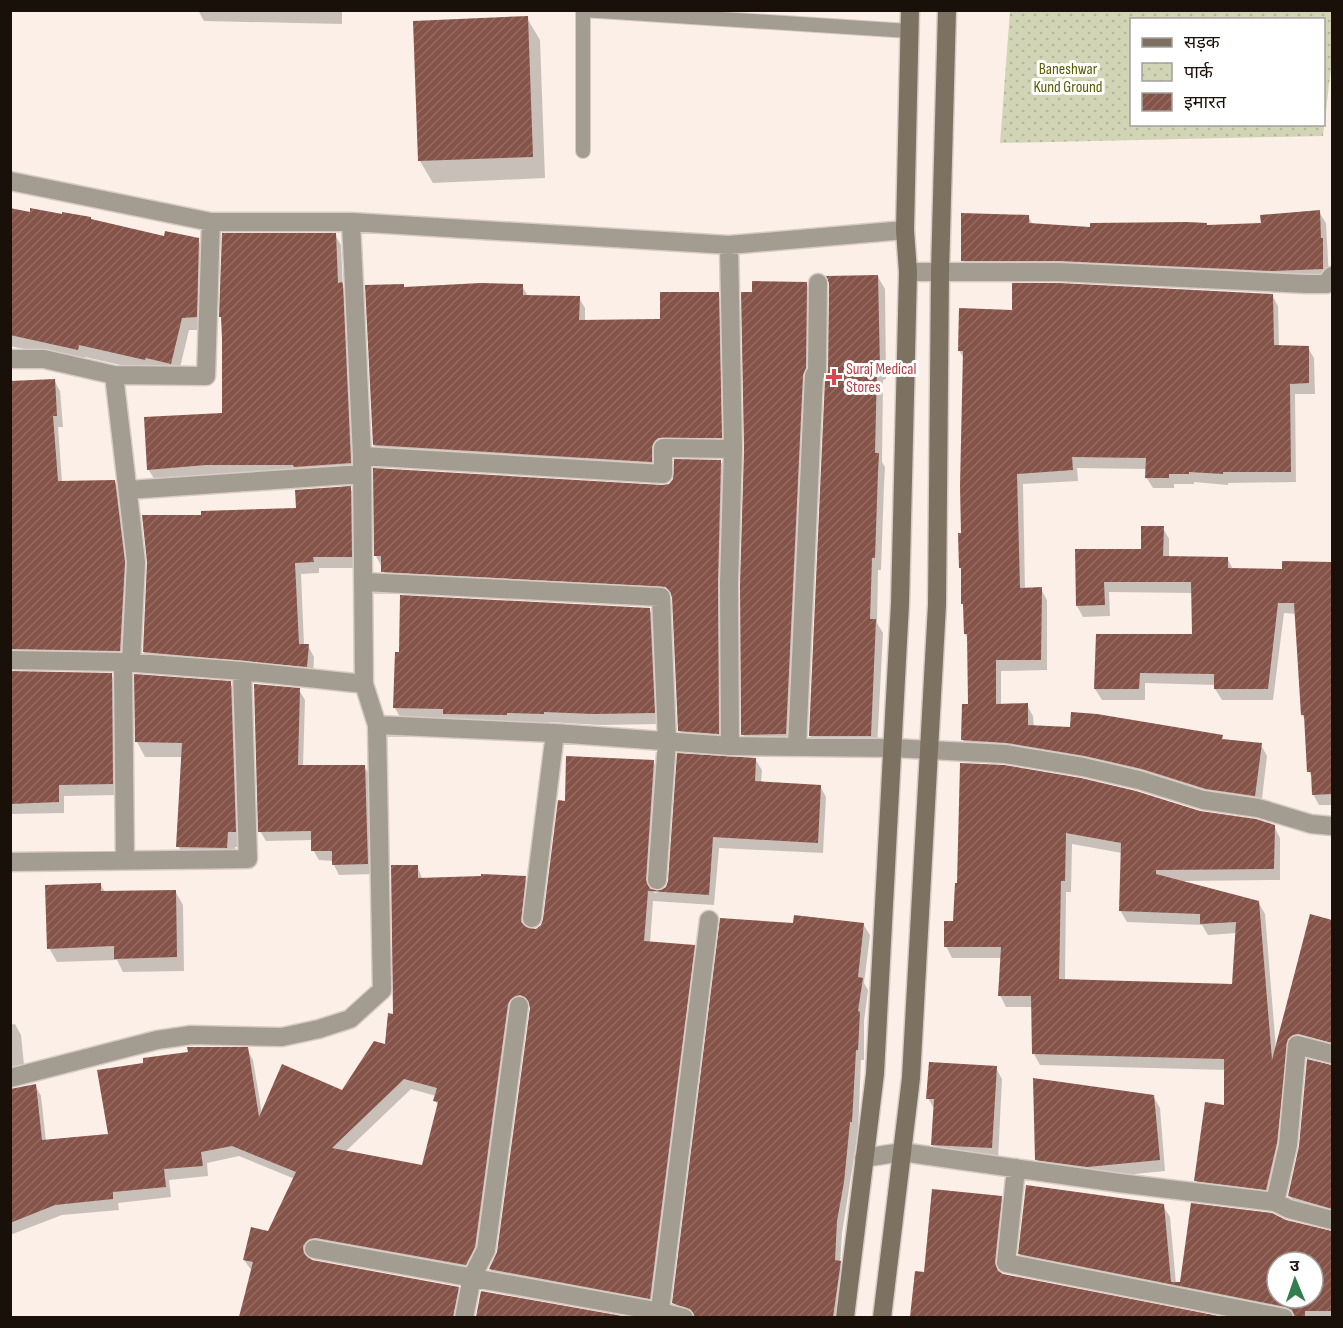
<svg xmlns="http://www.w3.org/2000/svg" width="1343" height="1328" viewBox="0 0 1343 1328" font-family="'Sofia Sans Condensed','Noto Sans Devanagari',sans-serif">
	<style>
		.park { fill: url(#park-dots); fill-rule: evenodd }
		.shadow { fill: #0003; fill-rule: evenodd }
		.building { fill: url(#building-hatch); fill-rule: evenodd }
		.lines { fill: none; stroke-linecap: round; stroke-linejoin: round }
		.lane-casing { stroke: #d8cbc4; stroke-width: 16 }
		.street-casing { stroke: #d8cbc4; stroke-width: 21 }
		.secondary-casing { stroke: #d8cbc4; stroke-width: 21 }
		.lane { stroke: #a39c90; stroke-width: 14 }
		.street { stroke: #a39c90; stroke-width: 18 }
		.secondary { stroke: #7d7262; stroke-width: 18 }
		.health-dot { fill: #e0444e; stroke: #fff; stroke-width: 2 }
		.labels { text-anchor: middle; stroke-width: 6; stroke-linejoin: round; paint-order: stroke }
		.park-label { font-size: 16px; fill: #595c02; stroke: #fff }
		.health-label { font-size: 16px; fill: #be3a42; stroke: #fff; text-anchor: start }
	</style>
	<defs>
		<pattern id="park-dots" width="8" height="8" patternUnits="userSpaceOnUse" patternTransform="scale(1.5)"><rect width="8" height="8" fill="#d1d5b5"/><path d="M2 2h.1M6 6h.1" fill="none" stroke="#b3b69a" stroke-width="1.8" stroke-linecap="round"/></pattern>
		<pattern id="building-hatch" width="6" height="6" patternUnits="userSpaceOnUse" patternTransform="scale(1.5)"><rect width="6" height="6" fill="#865348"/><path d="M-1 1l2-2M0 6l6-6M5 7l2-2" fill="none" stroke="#936c64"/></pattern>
	</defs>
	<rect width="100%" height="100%" fill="#fcefe8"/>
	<path class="park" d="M1010 11H1332V60L1323 136 1000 143ZM1132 20H1324V124H1132Z"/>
	<path class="shadow" d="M198 10H342V24L204 21Z
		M527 18 540 40 545 178 433 183 420 161 415 22Z
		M10 209 31 214 92 220 165 237 198 240 206 252 203 330H189L178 376 152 372 85 357 84 361 10 346Z
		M1319 212 1326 223 1329 279 969 271 962 260 1028 216 1033 225 1091 228 1207 227 1262 225Z
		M335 235 341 245 343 287 348 295 356 474 155 480 148 469 223 415Z
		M878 277 885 289 886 379 883 380 882 462 885 467 884 485 881 570H878L877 623 883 633 877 748H817L810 735Z
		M806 283 814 297 794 748 751 749 743 734Z
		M403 285 405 288 522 286 528 296 579 298 585 308V321H661L718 294 724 304 727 447 664 448 657 472 380 455 374 445Z
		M1272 295 1278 306 1279 347 1308 348 1314 358 1315 394H1295L1296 482 1228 483V485L1194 482V484H1174V488H1153L1146 477 1147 469 1077 468 1078 481 1023 484 1025 589H1041L1047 600V670L1001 671V705H1027L1033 716 1034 727 1261 745 1267 756 1261 807 969 751 963 740 969 705V639L965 634V608L962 603 963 572 960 567 963 535 964 359 959 350 1014 312Z
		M54 380 60 391 63 427H58L62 482 114 481 120 492 130 574 126 661 10 662V383Z
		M721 462 726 472 724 744 685 741 679 730 674 597 389 581 376 556 670 485Z
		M350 488 357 499V568H319V573L301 574 304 645 308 646 314 657 313 677 151 663 144 652 202 516 297 509Z
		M1163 528 1169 539V558H1227L1233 569 1283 570 1284 563 1332 564V805H1319L1313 794 1312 778 1309 771 1306 721 1302 715 1296 614 1284 613 1273 700H1222L1215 689 1216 685 1145 683V700H1102L1095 689 1194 636 1193 593 1109 592 1110 616 1083 617 1077 606 1076 551 1142 550Z
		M649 609 656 620 660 724 600 725 550 722V725L401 719 395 708Z
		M10 673 111 675 117 685 118 795 64 796V813L10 814Z
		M230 683 239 698 244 847H235V863L187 861 178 846 183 757H145L137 742Z
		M299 690 305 700 303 767 364 766 370 776 373 874 339 875 334 865V861L319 860 313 850V840L266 841 260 831Z
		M755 759 762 770 761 783 820 786 826 797 823 853 719 848 714 905 653 901 650 943 694 946 700 957 656 1309 496 1280 490 1269 499 1252 532 1008 528 1005 520 1006 481 1258 472 1275 312 1252 308 1260 458 1288 464 1299 460 1318H241L252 1271 244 1260 269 1233 295 1179 239 1156 207 1163 208 1176 169 1180 171 1197 118 1203 119 1210 62 1215 10 1235V1090L35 1085 41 1096 46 1141 110 1136 247 1049 253 1060 262 1114 343 1092 386 1046 395 1015 417 866 423 880 525 878 531 889 527 929 538 930 545 920 566 803 653 762 660 772 651 890 655 893 663 891ZM411 1089 436 1096 435 1100 439 1107 423 1166 345 1152Z
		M962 764 1274 826 1280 838V880L1183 881 1258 902 1265 914 1276 1049 1311 916 1332 921V1052L1307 1045 1272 1200 1202 1192 1196 1180 1226 1107V1070L1040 1065 1034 1054 1032 1007H1006L1000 995 1002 958H952L946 946 954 922 958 885ZM1072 844 1122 853 1120 910 1127 922 1202 925 1208 935 1237 933 1233 985 1065 981 1066 892H1071Z
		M100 884 105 892 175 891 183 905 184 971 123 972 117 960 57 962 49 948Z
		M863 924 870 935 864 983 868 990 864 1021V1060H861L858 1132 842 1233 840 1264 846 1273 841 1318H690L680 1314 674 1303 794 925Z
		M15 1024 21 1035 25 1075 10 1080V1025Z
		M1308 1061 1332 1066V1218L1296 1207 1290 1196 1301 1146Z
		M996 1068 1002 1079 998 1159 939 1155 932 1144 935 1110 928 1098Z
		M1153 1096 1160 1108 1165 1171 1094 1178 1043 1170 1037 1159Z
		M1001 1198 1007 1209 1001 1274 1221 1318H911L917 1273 925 1274Z
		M1163 1206 1170 1217 1176 1284H1181L1286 1221 1332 1232V1318H1291L1026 1265 1020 1254ZM1277 1262H1313V1298H1277Z
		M482 1292 620 1318H476Z"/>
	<path class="building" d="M528 16 533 157 418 161 413 21Z
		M10 208 30 212V208L62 214V212L91 217V219L164 236 165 231 199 238 197 317 182 318 171 364 146 358 145 360 79 345 78 350 10 335Z
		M1320 210 1321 238H1323V269L1272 271 1060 261H961V213L1029 215V223L1090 227V223L1187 222 1207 223V225L1261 223 1260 215Z
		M222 233H336L338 283 342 282 343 285 351 463 294 467 293 465H206L147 470 144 417 222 413V339L221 317H219Z
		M878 275 880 368H877L875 453H879L878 472 875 558H872L870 619H876L871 736H809L825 379 828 371 829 283 826 276Z
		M752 281 807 282 806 368 803 375 786 734 741 735 740 584 744 449 741 292H752Z
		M481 283 523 284V295L580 296 579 320 660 319V292H719L722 438H658L654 442 652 447V462L373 445 365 285 404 284V287Z
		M1012 283H1059L1273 294 1274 345 1309 346V383L1290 384 1291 472H1223V474L1189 472V474H1169V478H1145L1146 458 1072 457 1073 470 1017 474 1020 588 1042 587 1041 660H996V704L1028 703V725L1070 727 1071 712 1097 714 1223 735 1222 739 1262 743 1255 796 1206 789 1142 769 1085 756 1007 743 961 740 962 704H968L967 634H964L963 604H961V568H959L958 533H961L960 486 963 351H958L959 308 1012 310Z
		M55 379 57 416H53L58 481 115 480 125 562 120 651 10 649V381Z
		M674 459 721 460 718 584 719 734 678 731 672 597 666 587 381 572V556H374L373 468 662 485 669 484 673 479Z
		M351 486 352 557H313L314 562 295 563 299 644H309L307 667 143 652 147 562 142 515H201V511L296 508 295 490Z
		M1141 526H1164L1163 556 1228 557V568L1282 569V561L1332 562V794L1312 795 1311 772H1307L1304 715H1301L1294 603H1278L1268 689H1214V674L1140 673 1139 689H1094L1096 634H1192L1191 582H1104L1105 605 1076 606 1075 549H1141Z
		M400 595 650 608 655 713 593 714 544 712V714L507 713V715L443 714V709L393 708 395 652H399Z
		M10 671 112 673 113 784 59 785V802L10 804Z
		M134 674 231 681 236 832H228L227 848 176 847 182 743 135 742Z
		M254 684 300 688 298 765H365L368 864 332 865V851H311V831L258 832Z
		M677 753 756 758 755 781 821 785 818 843 713 837 709 895 648 891 644 941 695 945 650 1299 489 1269 497 1252 530 1008 526 998 520 995 511 999 508 1004 475 1247 466 1265 316 1238 310 1239 303 1246 304 1253 312 1260 459 1287 453 1317H239L253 1262 243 1260 251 1227 268 1231 296 1172 232 1146 201 1152 203 1166 164 1169 166 1187 113 1192V1199L55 1205 10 1223V1089L36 1084 42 1140 108 1134 97 1070 143 1063V1058L188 1052 187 1047H248L259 1117 282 1064 342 1090 374 1041 385 1044 388 1013 393 1014 391 865H418V878L481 876V874L526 876 521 922 526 927 536 929 541 925 543 919 558 800 565 801 566 756 654 760 646 880 650 889 661 890 666 887 668 881ZM404 1079 437 1088 433 1101 438 1102 422 1165 332 1148Z
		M960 763 1004 765 1081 778 1136 791 1200 811 1256 819 1275 825 1274 869 1156 870V874L1259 901 1272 1060 1310 914 1332 920V1043L1299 1034 1293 1035 1288 1039 1277 1143 1266 1190 1194 1181 1205 1102 1224 1105V1059L1032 1054 1031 996H998L1001 947H944V921H953L955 883H957ZM1066 833 1121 843 1119 911 1200 914V924L1236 922 1232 984 1059 979 1061 881H1065Z
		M101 883V891L176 890 177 957 114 959V946L47 949 45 885Z
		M794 915 864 923 858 977 863 978 858 1011 860 1012 858 1050H856L852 1122H850L844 1182 837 1221 835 1260 841 1261 833 1317H695L691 1310 672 1303 720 918 793 923Z
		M1307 1059 1332 1065V1209L1288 1196 1299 1146Z
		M929 1062 997 1066 992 1148 931 1145 934 1099H926Z
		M1033 1078 1154 1095 1160 1160 1087 1167 1035 1160Z
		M1026 1185 1164 1204 1171 1282H1180L1191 1203 1272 1213 1286 1220 1332 1231V1311H1305V1317H1295L1292 1310 1286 1307 1018 1254ZM1277 1262H1313V1298H1277Z
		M932 1189 1002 1196 995 1262 998 1271 1003 1274 1224 1317H910L915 1271 924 1272Z
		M481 1291 628 1317H476Z"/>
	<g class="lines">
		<g class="lane-casing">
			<path id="lane" d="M583 10 909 31
				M583 12V151"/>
		</g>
		<g class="street-casing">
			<path id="street" d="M10 181 211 222H351L729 245 905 230
				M729 245 733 449 729 584 730 746
				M908 272H1059L1306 284H1326L1332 276
				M10 359H44L114 375 206 376 211 222
				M114 375 136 562 131 663
				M362 456 663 474V448L733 449
				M128 490 362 474
				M364 582 661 597 667 741 657 880
				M10 660 123 662 242 671 364 684
				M123 662 125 861
				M377 725 555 733 730 746 893 748 1005 754 1083 767 1139 780 1203 800 1258 808 1311 824 1332 826
				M797 746 814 376 817 371 818 283
				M10 862 248 859 242 671
				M532 918 555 733
				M10 1078 157 1040 191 1035 282 1037 319 1029 350 1019 382 990 377 725 364 684 362 456 351 222
				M864 1158 902 1152 1119 1183 1275 1202 1289 1209 1332 1220
				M1016 1168 1006 1263 1284 1318
				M1275 1202 1288 1145 1297 1045 1332 1054
				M314 1249 661 1312 684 1318
				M464 1318 472 1277 486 1250 519 1006
				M659 1318 709 920"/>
		</g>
		<g class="secondary-casing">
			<path id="secondary" d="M845 1318 875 1074 900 604 908 272 905 230 910 10
				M882 1318 911 1078 937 605 940 273 947 10"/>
		</g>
		<use href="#lane" class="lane"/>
		<use href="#street" class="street"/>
		<use href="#secondary" class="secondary"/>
	</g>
	<path class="health-dot" d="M831 368h6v6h6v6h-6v6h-6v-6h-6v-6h6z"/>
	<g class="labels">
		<g class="park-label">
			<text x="1068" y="74">Baneshwar<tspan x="1068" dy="18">Kund Ground</tspan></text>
		</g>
		<g class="health-label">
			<text x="846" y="374">Suraj Medical<tspan x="846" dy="18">Stores</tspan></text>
		</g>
	</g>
	<rect width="1343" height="1328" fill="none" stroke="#1a100a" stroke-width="24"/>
	<rect x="1130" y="18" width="195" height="108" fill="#ffffff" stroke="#a39f9d" stroke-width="1.5"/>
	<rect x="1142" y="38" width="30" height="9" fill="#7d7262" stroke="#a39f9d" stroke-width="1.5"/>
	<text x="1184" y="48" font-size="18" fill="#1a100a">सड़क</text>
	<rect x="1142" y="63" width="30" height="18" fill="url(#park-dots)" stroke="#a39f9d" stroke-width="1.5"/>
	<text x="1184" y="78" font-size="18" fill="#1a100a">पार्क</text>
	<rect x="1142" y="93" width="30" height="18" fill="url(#building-hatch)" stroke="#a39f9d" stroke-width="1.5"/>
	<text x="1184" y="108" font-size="18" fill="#1a100a">इमारत</text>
	<g transform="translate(1295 1280) rotate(358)"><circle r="28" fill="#ffffff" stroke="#a39f9d" stroke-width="1.5"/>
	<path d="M0-4.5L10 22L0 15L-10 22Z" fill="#337e4c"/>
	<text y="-9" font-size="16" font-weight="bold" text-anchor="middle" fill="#1a100a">उ</text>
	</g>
</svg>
